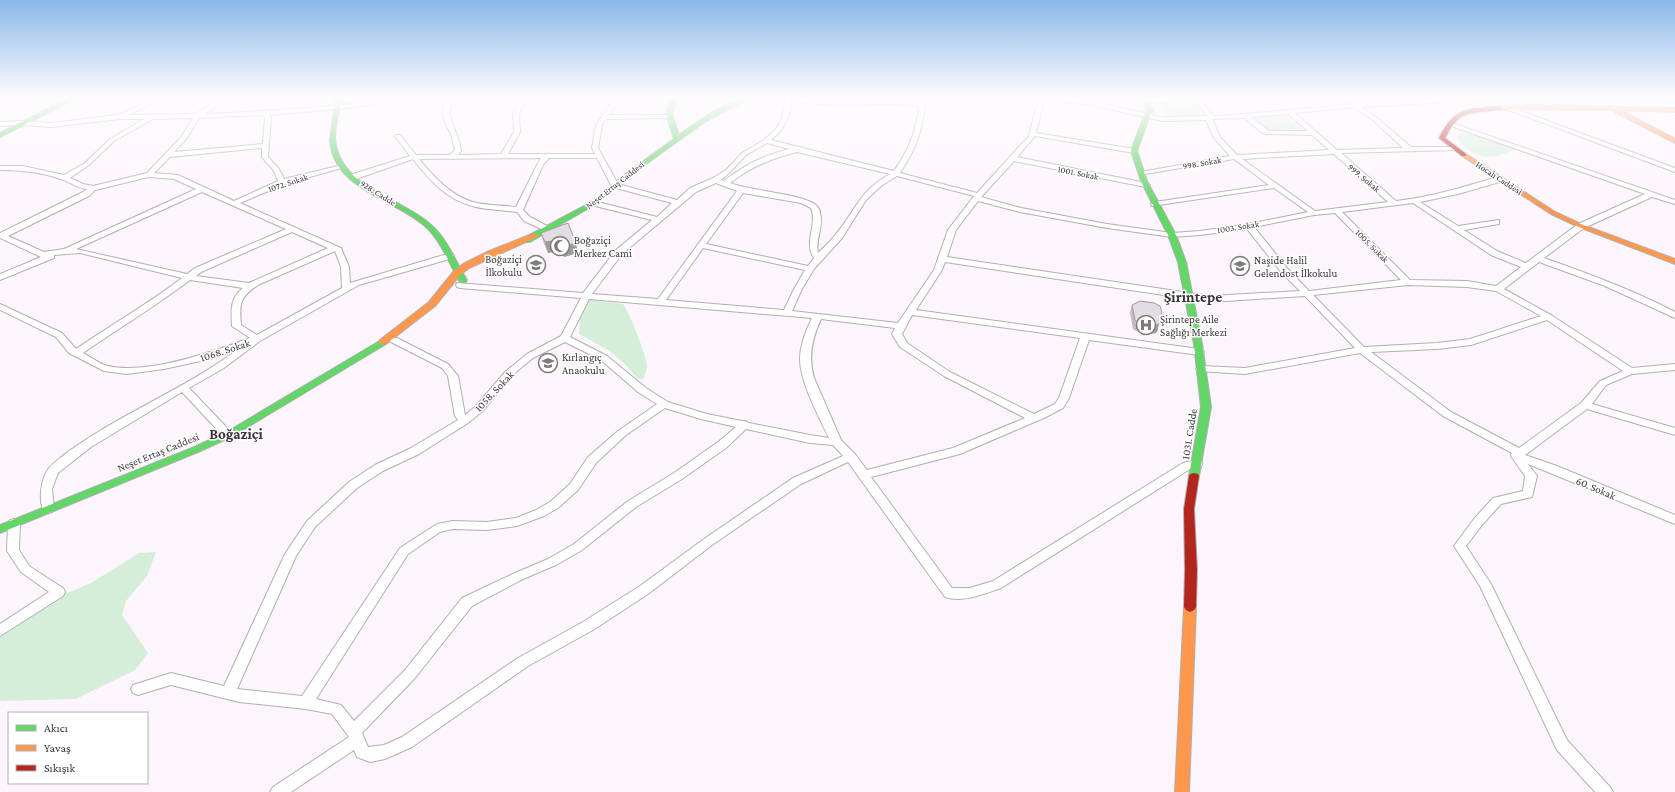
<svg xmlns="http://www.w3.org/2000/svg" width="1675" height="792" viewBox="0 0 1675 792" font-family="'Crimson Pro',serif">
	<style>
		.green { fill: #d5eeda }
		.lines { fill: none; stroke-linecap: round; stroke-linejoin: round }
		.street-casing { stroke: #b2aeb2; stroke-width: 2 }
		.fast-casing { stroke: #b2aeb2; stroke-width: 2 }
		.slow-casing { stroke: #b2aeb2; stroke-width: 2 }
		.jam-casing { stroke: #b2aeb2; stroke-width: 2 }
		.street { fill: #fffeff; fill-rule: evenodd }
		.fast { fill: #63d668; fill-rule: evenodd }
		.slow { fill: #ff974d; fill-rule: evenodd }
		.jam { fill: #b3261e; fill-rule: evenodd }
		.wall { fill: #c2bec2 }
		.shaded-wall { fill: #9e9b9e }
		.building { fill: #e1dde2; stroke: #9e9b9e }
		.labels { text-anchor: middle; stroke-width: 3; stroke-linejoin: round; paint-order: stroke }
		.far-street-label { font-size: 9px; fill: #3b373b; stroke: #fff }
		.poi-label { font-size: 11px; fill: #3b373b; stroke: #fff; text-anchor: start }
		.street-label { font-size: 11px; fill: #3b373b; stroke: #fff }
		.district-label { font-size: 15px; font-weight: bold; fill: #3a333b; stroke: #fff }
	</style>
	<rect width="100%" height="100%" fill="#fcf6fc"/>
	<path class="green" d="M1193 101 1205 116H1165L1160 103Z
		M1284 114 1303 130H1268L1253 116Z
		M1464 133 1473 135 1514 150C1488 160 1476 161 1457 138L1459 134Z
		M590 300 623 304C629 311 648 359 647 368 646 372 644 376 643 380L637 378 626 365 608 350 579 334 580 316Z
		M156 552 147 576 126 601 122 615 148 653 135 670 76 699 0 701V636L56 598 91 583 139 553Z"/>
	<g class="lines">
		<g class="street-casing">
			<path id="street" d="M158 97H167L128 115 196 114 221 97H229L205 114C253 112 301 109 349 104 374 102 398 97 423 97L349 108 269 115 271 118 268 157 279 169 284 179 342 165 345 167 285 184 240 203 341 248 349 267 350 283 447 254H453L454 256 453 258 359 285 260 341 224 368 189 388 232 433 233 435 232 437H224L182 392 91 447 58 473 52 489 54 509 52 512 48 513 44 512C38 501 41 478 49 468 59 457 85 440 98 432 144 404 194 382 237 350L214 358 164 369 127 374 104 371 69 353 56 337 0 310V304L62 333 76 349C111 325 148 304 182 278L80 253 54 255V258L0 280V274L41 257 0 238V233L83 192 87 189C77 188 70 182 61 179 41 172 21 170 0 170V166H23L64 175 85 163 110 139 144 119H119L51 127 24 125 0 126V122L24 121 51 123 118 115ZM263 115 265 118 263 144 174 152 187 138 199 118ZM193 118 182 136 147 173 93 186 83 184 70 178 89 165 114 141 153 119ZM262 148V157L274 171 278 181 234 201 178 175 154 173 170 157ZM149 177 174 179 196 189 64 249 44 252 8 236 89 196 95 190ZM202 192 286 229 195 268 187 274 76 249ZM292 232 328 248 249 283 196 276 201 272ZM335 251 341 267 342 288 257 335 241 325C239 303 240 297 258 285ZM190 280 243 288C230 298 231 310 232 326L250 338C213 352 146 375 108 366 99 364 91 357 83 353 119 328 156 306 190 280Z
				M444 97H450V101L479 97H501L450 105C448 123 459 133 461 151L458 155 501 154 514 132 513 114 521 97H527L519 114 520 132 508 154H595L592 148 596 125 610 105V97H616V105L609 115H670L671 116 668 118 606 119 602 125 598 148 618 184 677 200 690 188 713 178 726 170 742 153 764 140 776 129 782 118 786 99 781 97 821 100 888 99 919 103 920 97H926C922 130 919 144 900 173L977 193 1029 136 1038 100 1017 97H1049L1086 100 1163 117 1208 116 1193 100 1146 103 1144 102V100L1172 97H1208L1199 99 1214 116 1246 114 1353 104 1336 97H1346L1359 103 1391 100 1467 97 1488 109 1483 110 1464 101 1361 107 1377 118 1411 147H1456L1459 149 1458 150 1341 153 1396 201C1431 197 1464 187 1497 177H1503V181L1458 194 1420 202 1458 226 1499 220V224L1464 230 1497 251 1526 263 1578 224 1645 194 1448 125V123H1452L1675 200V204L1652 197 1584 228 1544 258C1589 274 1633 290 1675 312V318L1605 286 1539 262 1504 289 1551 315 1632 368 1675 364V370L1632 374 1606 385 1592 404 1675 428V435L1587 409 1525 455 1557 466 1675 515V524L1528 464 1537 476 1532 497 1501 504 1482 525 1466 546 1491 584 1567 740 1610 787 1613 792H1595L1557 750 1480 586 1454 546 1474 519 1493 498 1523 491 1525 476 1511 456 1512 453 1443 416 1360 353 1245 374 1198 371 1196 369 1201 366 1245 368 1355 348 1305 296 1210 302 945 262 942 270 916 310 1199 349 1204 352 1199 355 1089 340 1069 398 1063 408 1046 417 960 454 871 477 952 588H970L993 581 1183 463 1197 460 1201 461 1202 464 1201 467 1190 469 1001 588C984 594 963 603 945 597L848 462 801 484 712 545 648 594 593 630 528 666 412 747 385 759 370 762 357 757 354 750 291 792H270L273 787 349 737 332 714 306 709 239 702 171 685 138 695 133 693 131 689 133 685 171 673 224 686 285 554 307 521 349 482 375 465 411 448 458 420 455 416 448 376 442 368 391 342 389 340 391 338H397L448 364 458 376 465 415 476 406 505 372 527 354 561 336 581 298 460 288 457 287 456 285 457 283 583 293 616 250 652 220 591 205V201H594L657 217 672 203 612 187 597 158H549L543 165 523 210 530 217 551 228 552 230 548 232 524 221 517 212C503 210 489 210 476 207 448 201 430 181 413 159L356 179H350V175L410 156 395 136 396 135H400L416 155H450L455 150 452 137 443 117ZM792 100C833 110 877 100 919 106 916 132 909 149 894 171L771 140C786 128 788 119 792 100ZM1044 101 1086 104 1163 121 1206 120 1214 138 1230 156 1141 172 1139 173V175L1234 159 1269 185 1155 202 1151 204 1152 206 1274 188 1308 212 1249 224 1200 231 1172 233 1107 224 1021 208 981 197 1014 161 1146 187 1150 185 1146 183 1017 157 1035 136 1134 153 1137 151 1134 149 1036 133ZM1354 107 1373 120 1403 148 1337 150 1295 113ZM1288 114 1308 131H1269L1251 117ZM1244 118 1261 132 1266 134 1312 135 1329 150 1237 155 1220 137 1212 119ZM767 143 789 149C763 156 746 164 724 181L721 180 730 172 746 155ZM797 152 890 174C858 192 857 209 836 234 831 241 824 247 818 253 815 239 824 227 820 213 820 211 818 207 816 205 803 194 751 191 730 183 751 167 772 158 797 152ZM1334 154 1388 202 1315 211 1242 159ZM541 158 537 165 516 207C502 205 487 206 473 202 451 196 433 176 419 159ZM897 176 974 196 948 230 934 270 898 323 792 311 802 289 814 269 842 238 866 200 881 186ZM716 183 737 191 658 299 592 294 622 254 696 192ZM743 193 801 203 811 208C818 225 803 242 814 258L808 266 706 244ZM978 201 1020 212 1107 228 1172 237 1200 235 1247 229 1281 272 1300 291 1210 296 947 257 956 230ZM1413 203 1491 255 1521 267 1496 286 1467 281 1410 280 1342 212ZM1335 213 1401 280 1309 291 1287 268 1254 227 1314 215ZM703 248 805 270 794 289 784 310 666 300ZM1408 285 1467 287 1496 291 1541 316 1470 339 1437 343 1364 347 1313 295ZM589 299 812 318C806 330 800 346 800 359 800 382 819 417 829 438L810 435 749 423 745 421H742L707 414 668 402 646 388 607 356 570 337ZM912 315 1080 338 1059 398 1055 404 1034 414 950 372 907 343 902 334ZM821 319 895 328 892 334 900 347 944 376 1025 418 953 448 867 470 855 454 841 440 814 378C808 357 812 338 821 319ZM1547 320 1623 371 1600 381 1581 403 1519 448 1451 412 1371 352 1437 349 1471 345ZM565 342 601 360 638 392 657 404 618 431 588 457 570 484 550 502 536 510 516 518 487 522 453 521 437 524 400 548 302 696 237 689 296 556 315 527 357 488 383 471 419 454 468 423 484 410 511 376 533 358ZM665 408 701 419 736 427 718 442 674 473 628 501 574 544 548 559 515 573 462 598 405 670 354 721 341 705 316 699 408 554 440 532 453 529 487 530 517 526 544 516 558 508 578 490 596 463 626 435ZM746 429 810 443 833 445 843 456 793 478 704 539 640 586 583 622 518 658 402 737 384 745 368 747 362 733 415 678 472 606 523 579 556 565 582 550 636 507 682 479 726 448Z
				M1531 97H1539L1558 108 1553 109Z
				M1506 107H1510L1675 168V172L1506 109Z
				M14 519 18 520 20 523 19 550 29 566 63 588 65 592 63 596 0 636V624L49 592 21 572 7 551 8 523 10 520Z"/>
		</g>
		<g class="fast-casing">
			<path id="fast" d="M71 97H78L0 137V133Z
				M336 97H342C339 113 333 130 336 146 345 189 402 199 430 224 447 238 455 261 467 280L466 282H460C449 264 442 242 426 227 396 199 333 190 330 140Z
				M672 97H678L672 114 679 135C702 119 729 97 758 97L738 104 706 121 632 174 596 204 530 242H524V238L592 202 628 172 674 139 666 114Z
				M1142 97H1147L1154 110 1150 115 1137 151 1147 181 1176 235 1186 262 1202 344 1211 407 1199 476 1198 478H1190L1189 476 1201 407 1194 344 1178 262 1168 235 1141 181 1131 151 1144 115 1148 110Z
				M383 339 386 340 387 342 386 344 231 437 198 452 0 533V525L192 448 225 433Z"/>
		</g>
		<g class="slow-casing">
			<path id="slow" d="M1537 105 1675 108V112L1620 110 1675 139V143L1615 112V110L1537 109 1500 110 1497 108 1500 106Z
				M1462 154H1466L1555 212 1583 225 1675 259V264L1579 227 1551 214 1462 156Z
				M532 234H535L539 236 469 268 460 275 435 306 386 344H380L379 342 380 340 429 302 454 271 463 264 487 252Z
				M1190 602 1194 604 1196 607 1189 792H1175L1184 607 1186 604Z"/>
		</g>
		<g class="jam-casing">
			<path id="jam" d="M1500 106 1503 108 1502 109C1473 115 1461 106 1445 138L1466 154V156H1462L1439 138C1455 106 1468 109 1500 106Z
				M1194 473 1198 474 1199 476 1194 509 1197 570 1196 607 1194 610 1190 612 1186 610 1184 607 1185 570 1184 509 1189 476 1190 474Z"/>
		</g>
		<use href="#street" class="street"/>
		<use href="#fast" class="fast"/>
		<use href="#slow" class="slow"/>
		<use href="#jam" class="jam"/>
	</g>
	<path class="wall" d="M541 233 578 253 564 257 561 253 555 254 553 252 548 253 544 244Z
		M1132 305 1162 312 1157 332 1153 334 1136 331 1133 329 1130 313Z"/>
	<path class="shaded-wall" d="M551 241 553 252 548 253 545 242Z
		M559 242 561 253 555 254 552 244Z
		M576 243 578 253 564 257 561 247Z
		M1159 324 1157 332 1153 334 1156 325Z"/>
	<path class="building" d="M568 223 576 243 561 247 559 242 552 244 551 241 545 242 541 233Z
		M1140 301 1154 303 1160 306 1162 312 1159 324 1156 325 1138 323 1135 320 1132 305Z"/>
	<linearGradient id="sky" x2="0" y2="1"><stop stop-color="#8bb8e9"/><stop offset="0.47" stop-color="#fefbfe"/><stop offset="1" stop-color="#fefbfe" stop-opacity="0"/></linearGradient>
	<rect width="1675" height="208" fill="url(#sky)"/>
	<defs>
		<g id="mosque-ring" transform="scale(1)"><circle r="9.5" fill="#fff" stroke="#7f7a7f" stroke-width="1.5"/><path d="M3.5-4.9A6 6 0 1 0 3.5 4.9A5 5 0 1 1 3.5-4.9Z" fill="#7f7a7f"/></g>
		<g id="school-ring" transform="scale(1)"><circle r="9.5" fill="#fff" stroke="#7f7a7f" stroke-width="1.5"/><path d="M0-5L7-2L0 1L-7-2ZM-4 1L0 2.5L4 1V4Q0 6-4 4Z" fill="#7f7a7f"/></g>
		<g id="hospital-ring" transform="scale(1)"><circle r="9.5" fill="#fff" stroke="#7f7a7f" stroke-width="1.5"/><path d="M-5-5h3v3.5h4V-5h3V5h-3V1.5h-4V5h-3Z" fill="#7f7a7f"/></g>
	</defs>
	<g fill-rule="evenodd">
		<use href="#mosque-ring" x="560" y="246"/>
		<use href="#school-ring" x="536" y="265"/>
		<use href="#school-ring" x="1240" y="266"/>
		<use href="#hospital-ring" x="1146" y="325"/>
		<use href="#school-ring" x="548" y="363"/>
	</g>
	<g class="labels">
		<g class="far-street-label">
			<text transform="translate(1202 163) rotate(-10)" y="3">998. Sokak</text>
			<text transform="translate(1078 173) rotate(11)" y="3">1001. Sokak</text>
			<text transform="translate(1364 178) rotate(40)" y="3">999. Sokak</text>
			<text transform="translate(1499 178) rotate(33)" y="3">Hocalı Caddesi</text>
			<text transform="translate(288 183) rotate(-18)" y="3">1072. Sokak</text>
			<text transform="translate(615 185) rotate(-38)" y="3">Neşet Ertaş Caddesi</text>
			<text transform="translate(378 193) rotate(32)" y="3">928. Cadde</text>
			<text transform="translate(1238 227) rotate(-9)" y="3">1003. Sokak</text>
			<text transform="translate(1372 246) rotate(45)" y="3">1005. Sokak</text>
		</g>
		<g class="poi-label">
			<text x="574" y="244">Boğaziçi<tspan x="574" dy="13">Merkez Cami</tspan></text>
			<text x="522" y="263" text-anchor="end">Boğaziçi<tspan x="522" dy="13">İlkokulu</tspan></text>
			<text x="1254" y="264">Naşide Halil<tspan x="1254" dy="13">Gelendost İlkokulu</tspan></text>
			<text x="1160" y="323">Şirintepe Aile<tspan x="1160" dy="13">Sağlığı Merkezi</tspan></text>
			<text x="562" y="361">Kırlangıç<tspan x="562" dy="13">Anaokulu</tspan></text>
		</g>
		<g class="street-label">
			<text transform="translate(225 350) rotate(-18)" y="4">1068. Sokak</text>
			<text transform="translate(494 391) rotate(-47)" y="4">1058. Sokak</text>
			<text transform="translate(1189 434) rotate(-81)" y="4">1031. Cadde</text>
			<text transform="translate(158 452) rotate(-22)" y="4">Neşet Ertaş Caddesi</text>
			<text transform="translate(1596 488) rotate(23)" y="4">60. Sokak</text>
		</g>
		<g class="district-label">
			<text x="1193" y="302">Şirintepe</text>
			<text x="236" y="439">Boğaziçi</text>
		</g>
	</g>
	<rect x="8" y="712" width="140" height="72" fill="#ffffff" stroke="#b1afb1"/>
	<rect x="16" y="725" width="20" height="6" fill="#63d668" stroke="#b1afb1"/>
	<text x="44" y="732" font-size="12" fill="#3b373b">Akıcı</text>
	<rect x="16" y="745" width="20" height="6" fill="#ff974d" stroke="#b1afb1"/>
	<text x="44" y="752" font-size="12" fill="#3b373b">Yavaş</text>
	<rect x="16" y="765" width="20" height="6" fill="#b3261e" stroke="#b1afb1"/>
	<text x="44" y="772" font-size="12" fill="#3b373b">Sıkışık</text>
</svg>
